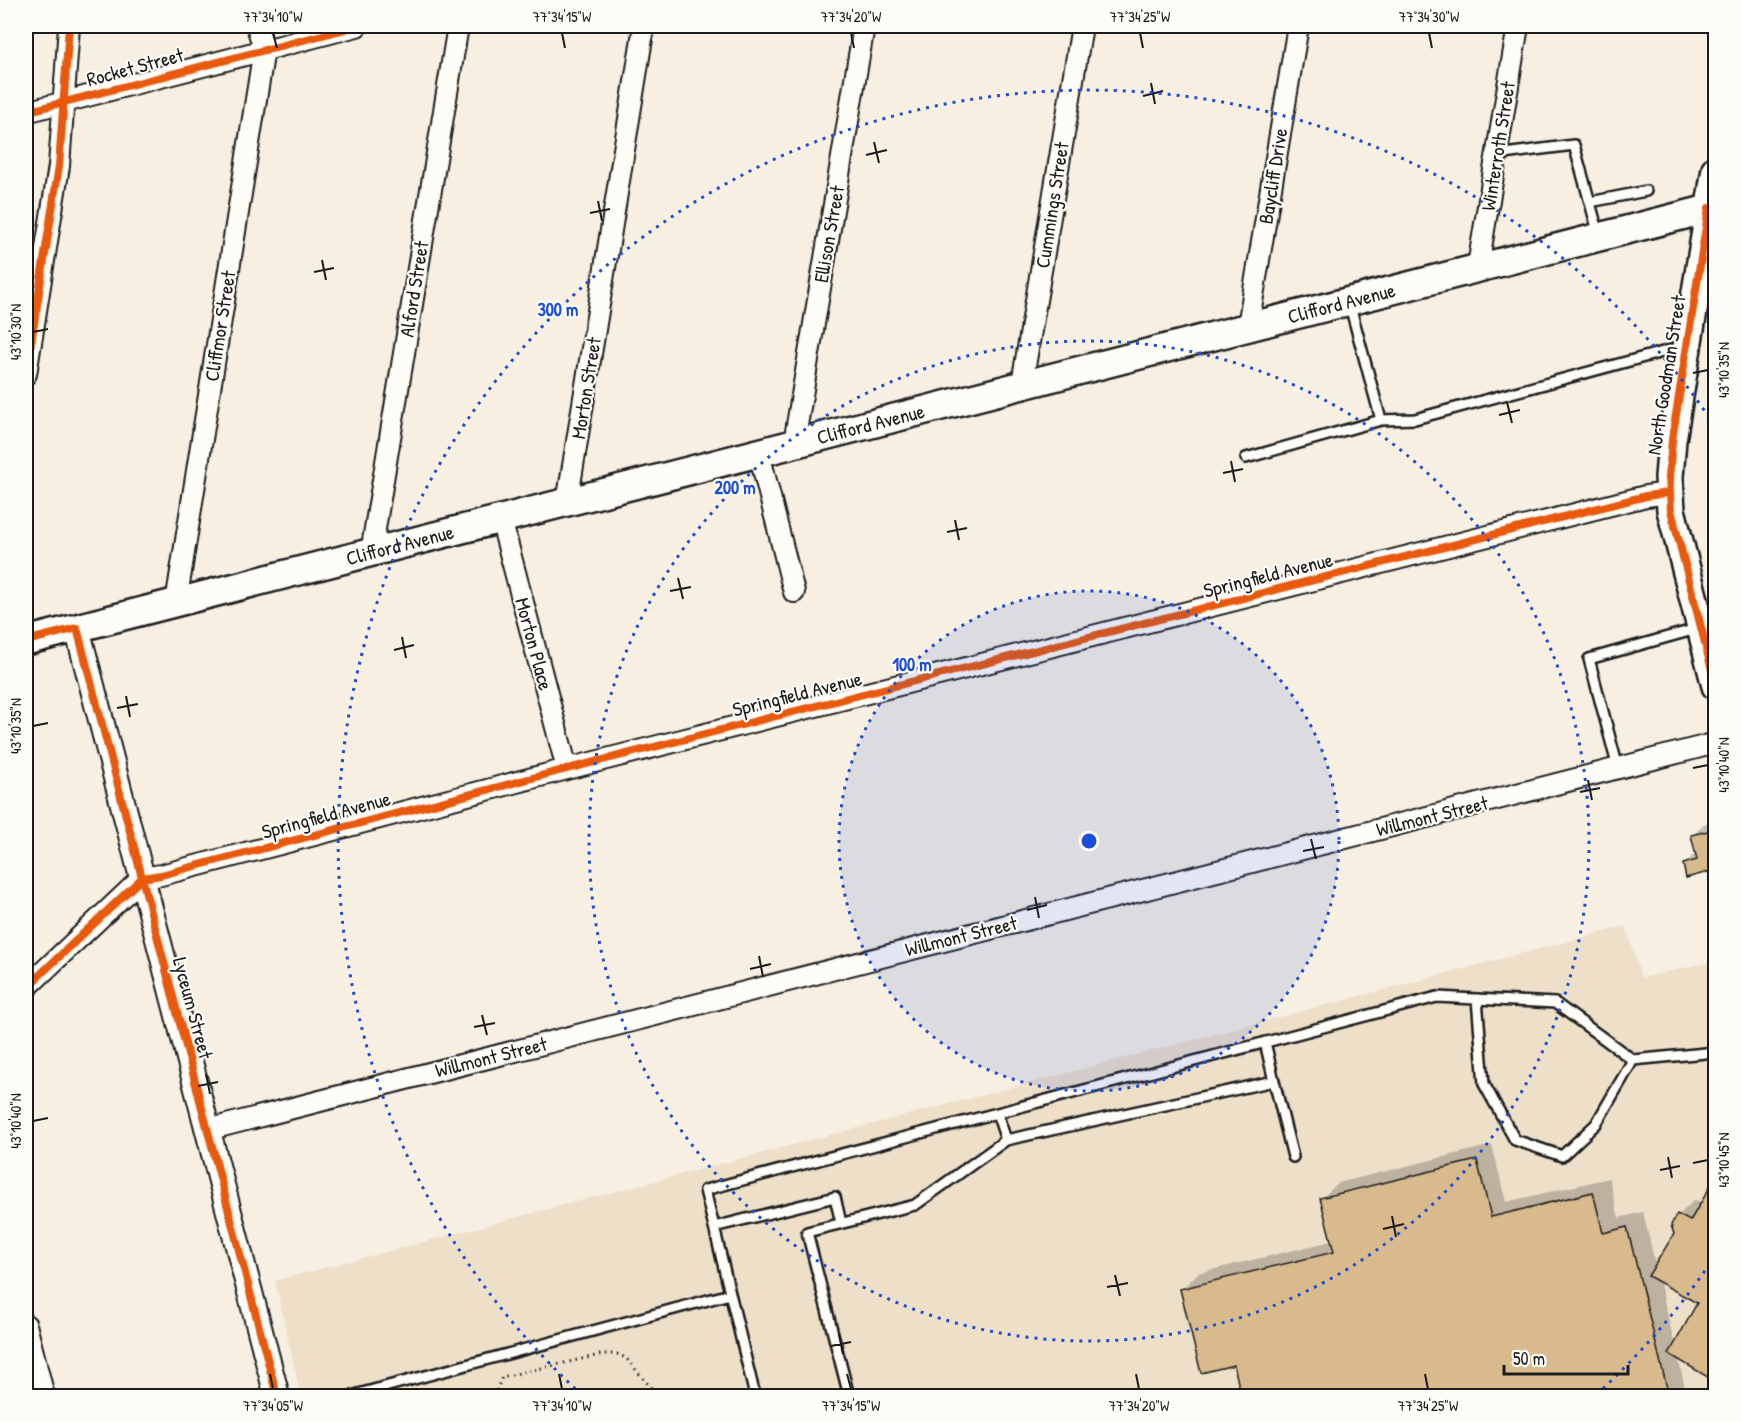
<svg xmlns="http://www.w3.org/2000/svg" width="1741" height="1422" viewBox="0 0 1741 1422" font-family="'Patrick Hand',sans-serif">
	<style>
		.built { fill: #eddfc8 }
		.shadow { fill: #0003; fill-rule: evenodd }
		.building { fill: #d8ba8c; stroke: #1c1c1c; stroke-width: 1.5 }
		.lines { fill: none; stroke-linecap: round; stroke-linejoin: round }
		.service-casing { stroke: #1c1c1c; stroke-width: 14 }
		.minor-casing { stroke: #1c1c1c; stroke-width: 24 }
		.tertiary-casing { stroke: #1c1c1c; stroke-width: 28 }
		.secondary-casing { stroke: #1c1c1c; stroke-width: 32 }
		.path { stroke: #1c1c1c; stroke-width: 3; stroke-dasharray: 1.5 4.5; stroke-linecap: butt }
		.service { stroke: #fdfcf7; stroke-width: 9 }
		.minor { stroke: #fdfcf7; stroke-width: 20 }
		.tertiary { stroke: #fdfcf7; stroke-width: 24 }
		.secondary { stroke: #fdfcf7; stroke-width: 27 }
		.cycleway-casing { stroke: #fdfcf7; stroke-width: 11 }
		.cycleway { stroke: #e8590c; stroke-width: 8 }
		.ticks { fill: none; stroke: #1c1c1c; stroke-width: 2 }
		.ring { fill: none; stroke: #1d4ed8; stroke-width: 3; stroke-dasharray: 3 6 }
		.labels { text-anchor: middle; stroke-width: 4.5; stroke-linejoin: round; paint-order: stroke }
		.street-label { font-size: 20px; fill: #1c1c1c; stroke: #fdfcf7 }
		.centre { fill: #1d4ed8; stroke: #fdfcf7; stroke-width: 3 }
		.ring-label { font-size: 18px; text-anchor: middle; font-weight: bold; fill: #1d4ed8; stroke: #fdfcf7; stroke-width: 4.5; stroke-linejoin: round; paint-order: stroke }
		.neatline { fill: none; stroke: #1c1c1c; stroke-width: 2 }
		.ticks-label { font-size: 15px; text-anchor: middle; fill: #1c1c1c }
	</style>
	<rect width="100%" height="100%" fill="#f6efe2"/>
	<filter id="ink" filterUnits="userSpaceOnUse"><feTurbulence type="fractalNoise" baseFrequency=".0167" numOctaves="2"/><feDisplacementMap in="SourceGraphic" scale="12" xChannelSelector="R" yChannelSelector="G"/><feConvolveMatrix kernelMatrix="1 2 1 2 8 2 1 2 1" color-interpolation-filters="sRGB"/></filter>
	<g filter="url(#ink)">
		<path class="built" d="M1626 926 1641 978 1715 961V1396H301L275 1281Z"/>
		<path class="shadow" d="M1716 821V869L1684 864 1697 852 1693 835 1704 824Z
			M1492 1145 1506 1202 1609 1178 1619 1218 1643 1212 1656 1267 1676 1234 1679 1215 1694 1200 1702 1204 1716 1380 1678 1358 1687 1396H1243L1235 1364 1182 1289 1198 1273 1332 1241 1322 1198 1338 1183ZM1687 1218 1698 1224 1687 1221ZM1659 1280 1699 1302 1675 1346Z
			M1716 1385V1396H1709Z"/>
		<path class="building" d="M1716 829V870L1686 878 1683 864 1697 860 1691 835Z
			M1477 1160 1491 1217 1593 1192 1603 1233 1627 1227 1669 1396H1241L1234 1365 1201 1373 1180 1289 1334 1252 1320 1198Z
			M1716 1177V1382L1669 1354 1697 1303 1648 1276 1674 1234 1671 1225 1677 1214 1690 1221Z"/>
		<g class="lines">
			<g class="service-casing">
				<path id="service" d="M1496 155 1574 145 1599 235
					M1590 202 1646 191
					M1700 282 1716 285
					M1381 420 1415 419 1685 346
					M1246 458 1381 420 1349 302
					M1618 768 1589 659 1700 628
					M1477 999 1484 1084 1515 1140 1562 1156 1596 1124 1633 1060
					M1274 1081 1293 1157
					M1006 1140 1274 1081 1265 1042
					M714 1227 835 1197 841 1223
					M351 1396 730 1294
					M755 1396 705 1190 1437 997 1555 1003 1633 1060 1716 1052
					M849 1396 807 1232 915 1205 1006 1140 997 1113"/>
			</g>
			<g class="minor-casing">
				<path id="minor" d="M26 112 357 26
					M1478 266 1518 26
					M1248 326 1298 26
					M26 374 59 166 69 26
					M1022 384 1082 26
					M794 443 864 26
					M759 453 794 592
					M567 503 644 26
					M501 519 567 769
					M371 553 458 26
					M176 603 264 49 257 26
					M26 988 142 878 161 875 567 769 1646 496 1669 493
					M207 1130 1716 743
					M26 1325 44 1396"/>
			</g>
			<g class="tertiary-casing">
				<path id="tertiary" d="M77 628 277 1396"/>
			</g>
			<g class="secondary-casing">
				<g id="secondary">
					<path d="M1716 169 1672 440 1669 477 1671 510 1716 686"/>
					<path id="s1" d="M26 641 1716 207"/>
				</g>
			</g>
			<path class="path" d="M494 1396 502 1377 604 1354H617L626 1358 658 1396"/>
			<use href="#service" class="service"/>
			<use href="#minor" class="minor"/>
			<use href="#tertiary" class="tertiary"/>
			<use href="#secondary" class="secondary"/>
			<g class="cycleway-casing">
				<path id="cycleway" d="M26 112 357 26
					M1709 208 1672 440 1669 477 1671 510 1716 686
					M26 374 59 166 69 26
					M26 641 77 628 277 1396
					M26 988 142 878 161 875 567 769 1646 496 1669 493"/>
			</g>
			<use href="#cycleway" class="cycleway"/>
		</g>
	</g>
	<path class="ticks" d="M273 33 277 48M562 33 565 48M851 33 854 48M1140 33 1143 48M1429 33 1432 48M1151 83 1155 104M1143 96 1163 91M874 142 879 163M866 155 887 150M598 201 602 221M590 213 610 209M322 260 326 280M314 272 334 268M33 332 48 329M1693 373 1708 370M1507 402 1512 423M1499 415 1520 410M1231 461 1235 482M1223 473 1243 469M955 520 959 540M947 532 967 528M678 578 683 599M670 591 691 587M402 637 406 658M394 650 414 645M126 696 130 717M117 708 138 704M33 726 48 723M1693 768 1708 765M1588 780 1592 800M1580 792 1600 788M1311 839 1316 859M1303 851 1324 847M1035 897 1039 918M1027 910 1047 905M759 956 763 977M750 969 771 964M482 1015 487 1035M474 1027 495 1023M206 1074 210 1094M198 1086 218 1082M33 1121 48 1118M1668 1157 1672 1178M1693 1163 1708 1160M1660 1170 1680 1166M1392 1216 1396 1237M1383 1229 1404 1224M1115 1275 1120 1296M1107 1287 1128 1283M839 1334 843 1354M831 1346 851 1342M270 1374 273 1389M559 1374 562 1389M847 1374 851 1389M1136 1374 1139 1389M1425 1374 1428 1389"/>
	<circle cx="1089" cy="841" r="250" fill="#1d4ed8" fill-opacity=".12"/>
	<g class="ring">
		<circle cx="1089" cy="841" r="250"/>
		<circle cx="1089" cy="841" r="500"/>
		<path d="M1715 1256A751 751 0 0 1 1596 1395M582 1395A751 751 0 1 1 1715 426"/>
	</g>
	<g class="labels">
		<g class="street-label">
			<text transform="translate(135 67) rotate(-15)" y="7">Rocket Street</text>
			<text transform="translate(1498 146) rotate(-81)" y="7">Winterroth Street</text>
			<text transform="translate(1273 176) rotate(-81)" y="7">Baycliff Drive</text>
			<text transform="translate(1052 205) rotate(-81)" y="7">Cummings Street</text>
			<text transform="translate(829 234) rotate(-80)" y="7">Ellison Street</text>
			<text transform="translate(414 289) rotate(-81)" y="7">Alford Street</text>
			<text dy="7" stroke="none"><textPath href="#s1" startOffset="1358">Clifford Avenue</textPath></text>
			<text transform="translate(220 326) rotate(-81)" y="7">Cliffmor Street</text>
			<text transform="translate(1666 375) rotate(-81)" y="7">North Goodman Street</text>
			<text transform="translate(586 388) rotate(-81)" y="7">Morton Street</text>
			<text dy="7" stroke="none"><textPath href="#s1" startOffset="872">Clifford Avenue</textPath></text>
			<text dy="7" stroke="none"><textPath href="#s1" startOffset="386">Clifford Avenue</textPath></text>
			<text transform="translate(1268 575) rotate(-14)" y="7">Springfield Avenue</text>
			<text transform="translate(534 644) rotate(75)" y="7">Morton Place</text>
			<text transform="translate(797 694) rotate(-14)" y="7">Springfield Avenue</text>
			<text transform="translate(326 815) rotate(-15)" y="7">Springfield Avenue</text>
			<text transform="translate(1432 816) rotate(-14)" y="7">Willmont Street</text>
			<text transform="translate(961 936) rotate(-14)" y="7">Willmont Street</text>
			<text transform="translate(193 1008) rotate(75)" y="7">Lyceum Street</text>
			<text transform="translate(491 1057) rotate(-14)" y="7">Willmont Street</text>
		</g>
	</g>
	<circle cx="1089" cy="841" r="9" class="centre"/>
	<g class="ring-label">
		<text x="558" y="316">300 m</text>
		<text x="735" y="494">200 m</text>
		<text x="912" y="671">100 m</text>
	</g>
	<rect width="1741" height="1422" fill="none" stroke="#fdfcf7" stroke-width="66"/>
	<path d="M1504 1365v9h124v-9" fill="none" stroke="#1c1c1c" stroke-width="3"/>
	<text x="1513" y="1365" font-size="18" fill="#1c1c1c" stroke="#fdfcf7" stroke-width="4.5" paint-order="stroke">50 m</text>
	<rect x="33" y="33" width="1675" height="1356" class="neatline"/>
	<g class="ticks-label">
		<text x="273" y="22">77°34'10"W</text>
		<text x="562" y="22">77°34'15"W</text>
		<text x="851" y="22">77°34'20"W</text>
		<text x="1140" y="22">77°34'25"W</text>
		<text x="1429" y="22">77°34'30"W</text>
		<text transform="translate(16 332) rotate(-90)" y="5">43°10'30"N</text>
		<text transform="translate(1724 370) rotate(-90)" y="5">43°10'35"N</text>
		<text transform="translate(16 726) rotate(-90)" y="5">43°10'35"N</text>
		<text transform="translate(1724 765) rotate(-90)" y="5">43°10'40"N</text>
		<text transform="translate(16 1121) rotate(-90)" y="5">43°10'40"N</text>
		<text transform="translate(1724 1160) rotate(-90)" y="5">43°10'45"N</text>
		<text x="273" y="1411">77°34'05"W</text>
		<text x="562" y="1411">77°34'10"W</text>
		<text x="851" y="1411">77°34'15"W</text>
		<text x="1139" y="1411">77°34'20"W</text>
		<text x="1428" y="1411">77°34'25"W</text>
	</g>
</svg>
